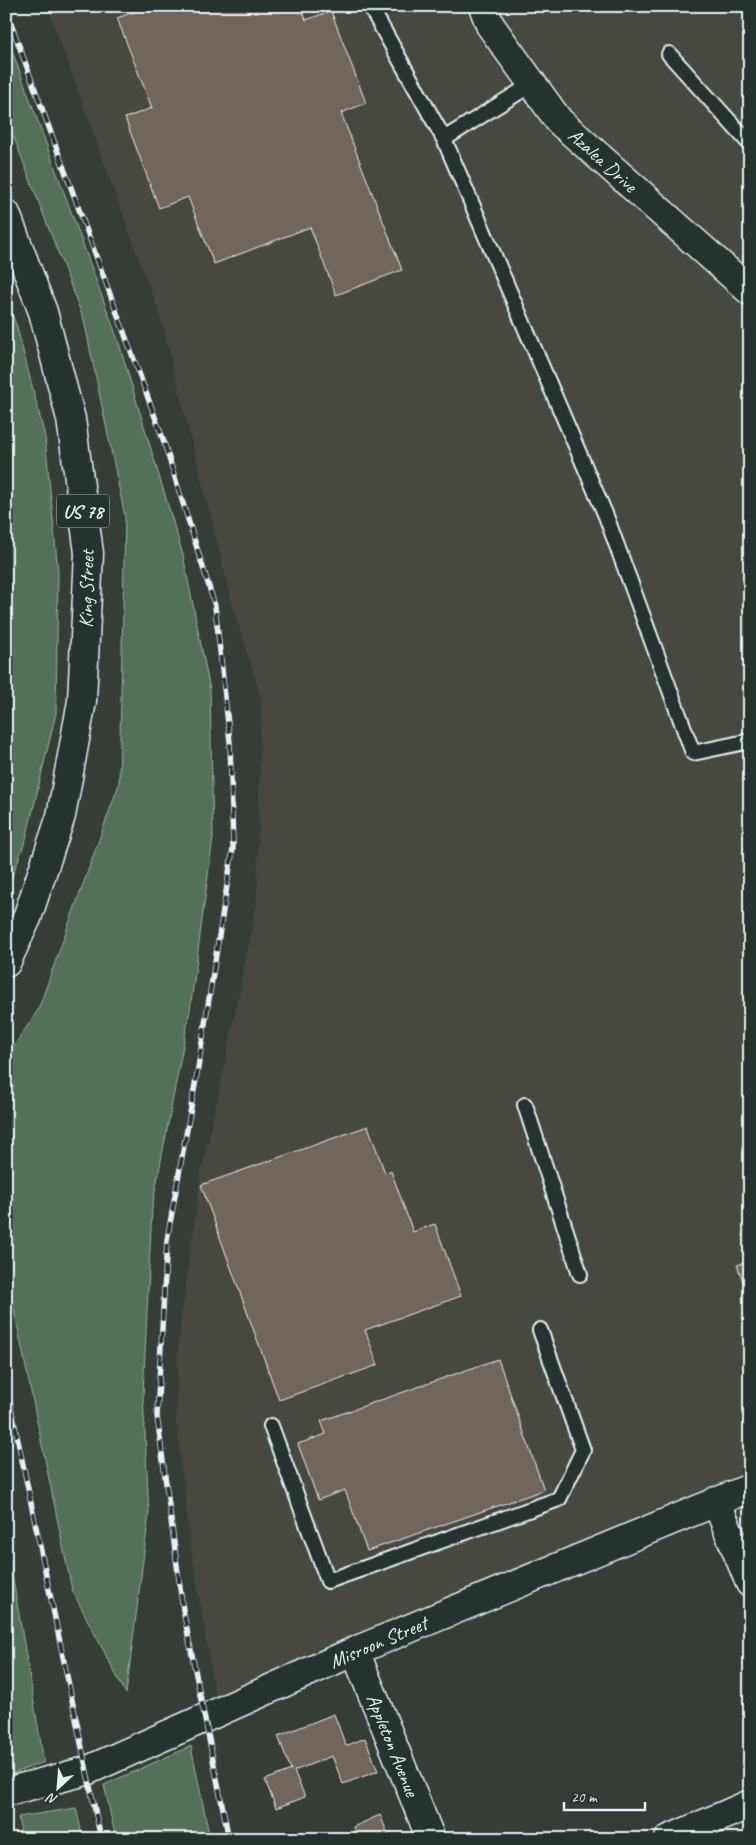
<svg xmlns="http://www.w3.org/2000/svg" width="756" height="1845" viewBox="0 0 756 1845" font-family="Caveat,sans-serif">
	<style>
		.built { fill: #474941 }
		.green { fill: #527058; stroke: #9db0a8 }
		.building { fill: #71655c; stroke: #e8f1f8 }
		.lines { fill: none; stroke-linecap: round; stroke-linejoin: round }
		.service-casing { stroke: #e8f1f8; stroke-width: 18 }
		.minor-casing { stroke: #e8f1f8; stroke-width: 31 }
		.tertiary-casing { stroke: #e8f1f8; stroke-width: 31 }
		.primary-casing { stroke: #e8f1f8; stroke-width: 31 }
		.service { stroke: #26332d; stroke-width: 14 }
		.minor { stroke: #26332d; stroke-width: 28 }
		.tertiary { stroke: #26332d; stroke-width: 28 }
		.primary { stroke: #26332d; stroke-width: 28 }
		.rail-casing { stroke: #e8f1f8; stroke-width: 5.5 }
		.rail { stroke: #26332d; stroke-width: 4; stroke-dasharray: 11; stroke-linecap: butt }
		.labels { text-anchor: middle; stroke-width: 4; stroke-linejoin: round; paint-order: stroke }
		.shield { fill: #26332d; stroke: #aeb8bb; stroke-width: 1 }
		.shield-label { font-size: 19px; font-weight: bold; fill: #e8f1f8 }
		.street-label { font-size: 20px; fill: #e8f1f8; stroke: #26332d }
	</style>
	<rect width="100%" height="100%" fill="#353d36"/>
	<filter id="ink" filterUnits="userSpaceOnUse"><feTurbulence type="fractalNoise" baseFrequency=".02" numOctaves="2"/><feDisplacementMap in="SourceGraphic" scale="10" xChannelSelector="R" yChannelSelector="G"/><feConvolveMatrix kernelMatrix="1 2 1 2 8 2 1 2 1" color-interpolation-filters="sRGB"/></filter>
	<g filter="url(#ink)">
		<path class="built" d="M47 6H750V1488L217 1708 190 1541 176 1421 178 1343 201 1173 224 1069 257 902 261 697 234 610 161 319Z"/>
		<path class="green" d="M6 34 118 340 183 555 210 690 213 838 190 1010 152 1207 143 1395 149 1513 126 1694 72 1590 6 1271V1058L38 1010 119 784 125 517 84 320 6 117Z
			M6 298 17 327 45 437 58 572 56 713 26 839 6 893Z
			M6 1538 44 1762 6 1776Z
			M191 1746 210 1839H116L104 1785Z
			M76 1808 83 1839H22L18 1817Z"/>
		<path class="building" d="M150 6H301L306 20 331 11 366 103 341 113 402 270 336 295 310 227 214 264 188 197 159 208 125 118 152 108 117 18Z
			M368 1126 385 1173 391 1171 413 1232 435 1224 461 1296 365 1330 378 1365 279 1400 201 1185Z
			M750 1261V1300L737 1265Z
			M498 1359 544 1490 367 1551 345 1490 318 1500 298 1444 326 1434 321 1421Z
			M334 1714 346 1746 365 1738 378 1771 343 1784 332 1756 294 1771 305 1797 276 1808 265 1780 291 1770 278 1736Z
			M380 1815 390 1839H359L353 1827Z"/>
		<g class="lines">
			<g class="service-casing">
				<path id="service" d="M370 6 444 139 532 84
					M669 54 750 144
					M444 139 606 516 693 753 750 741
					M525 1105 580 1274
					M271 1426 328 1581 559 1499 583 1450 540 1330"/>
			</g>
			<g class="minor-casing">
				<path id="minor" d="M716 1501 750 1583
					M355 1651 431 1839
					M6 1792 86 1771 355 1651 750 1488
					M669 1839 750 1804"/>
			</g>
			<g class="tertiary-casing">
				<path id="tertiary" d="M483 6 490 25 559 121 750 291"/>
			</g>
			<g class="primary-casing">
				<path id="primary" d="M6 214 43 312 71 419 89 553 82 701 61 816 27 918 6 963"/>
			</g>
			<use href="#service" class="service"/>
			<use href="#minor" class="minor"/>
			<use href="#tertiary" class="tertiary"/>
			<use href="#primary" class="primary"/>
			<g class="rail-casing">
				<path id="rail" d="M6 10 162 436 215 606 230 742 233 848 197 1074 167 1240 157 1416 183 1610 229 1839
					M6 1383 101 1839"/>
			</g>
			<use href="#rail" class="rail"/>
		</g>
	</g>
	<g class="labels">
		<rect class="shield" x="57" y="494.5" width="52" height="33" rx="4"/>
		<g class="shield-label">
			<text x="83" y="518">US 78</text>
		</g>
		<g class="street-label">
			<text transform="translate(603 160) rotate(42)" y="7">Azalea Drive</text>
			<text transform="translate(86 589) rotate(-89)" y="7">King Street</text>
			<text transform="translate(378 1642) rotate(-23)" y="7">Misroon Street</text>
			<text transform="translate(393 1745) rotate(68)" y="7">Appleton Avenue</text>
		</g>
	</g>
	<rect width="756" height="1845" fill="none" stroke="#26332d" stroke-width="25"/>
	<rect x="12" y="12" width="731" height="1820" fill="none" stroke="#e8f1f8" stroke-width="2" filter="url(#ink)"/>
	<g transform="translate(58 1788) rotate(206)" stroke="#26332d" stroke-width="4" paint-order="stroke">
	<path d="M0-4L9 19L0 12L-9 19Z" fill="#e8f1f8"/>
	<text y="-8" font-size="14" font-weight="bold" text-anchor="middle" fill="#e8f1f8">N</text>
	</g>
	<path d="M564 1802v8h81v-8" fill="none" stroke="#e8f1f8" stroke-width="2.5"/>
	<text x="571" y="1802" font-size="15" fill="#e8f1f8" stroke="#26332d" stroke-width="4" paint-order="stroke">20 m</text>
</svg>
